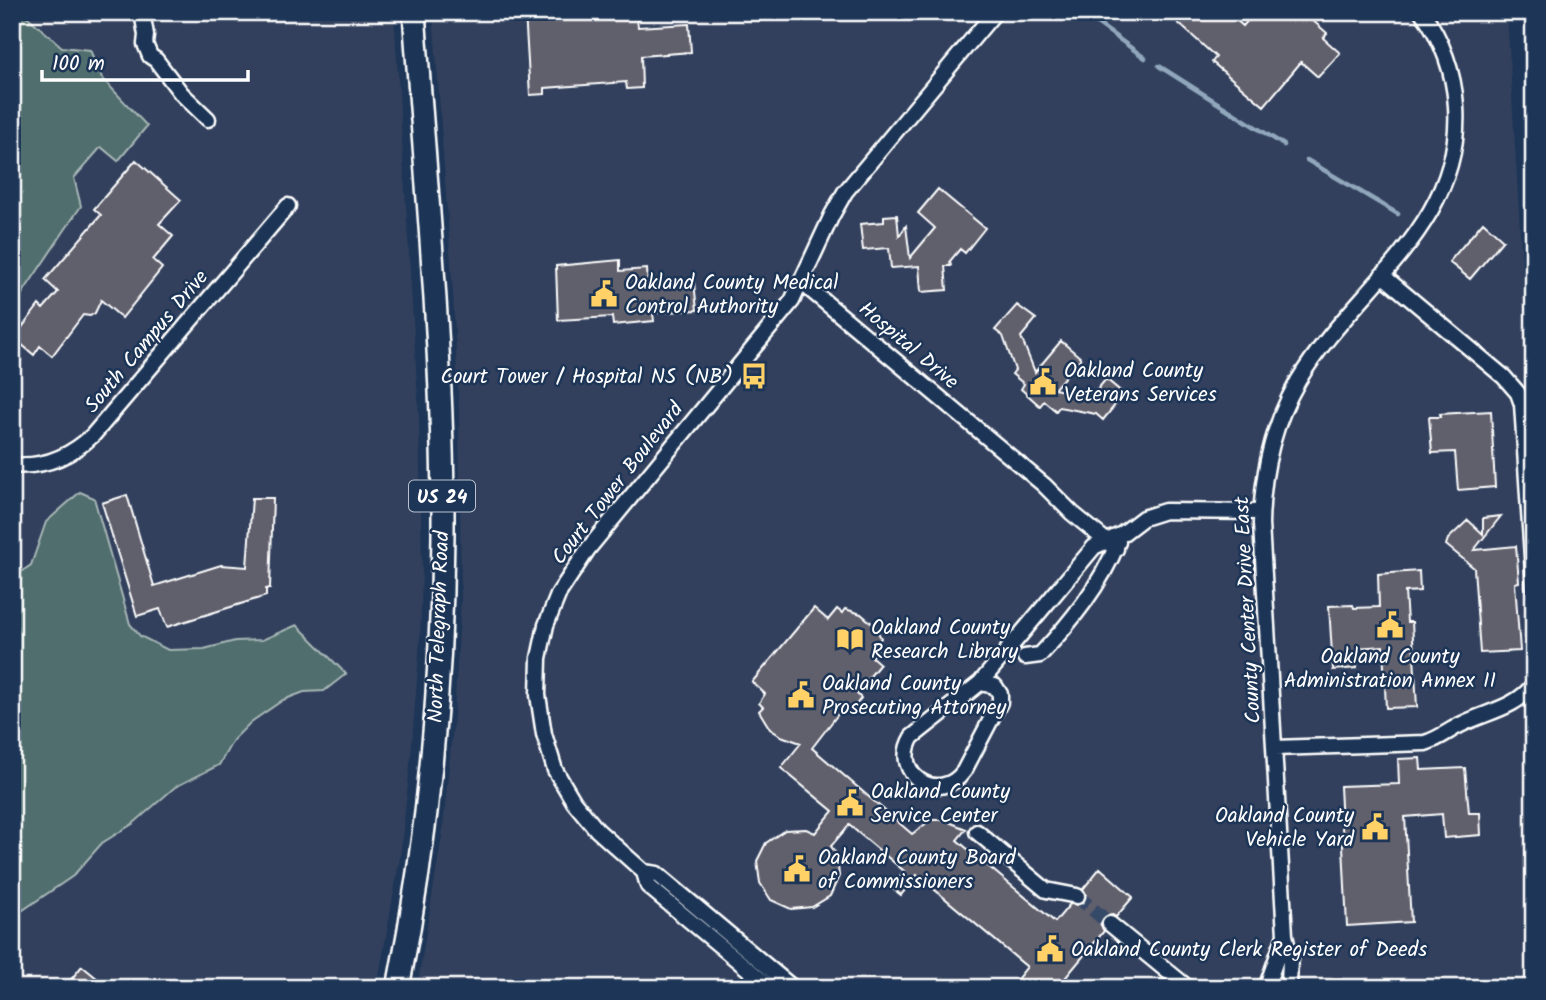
<svg xmlns="http://www.w3.org/2000/svg" width="1546" height="1000" viewBox="0 0 1546 1000" font-family="Kalam,sans-serif">
	<style>
		.built { fill: #31415d }
		.green { fill: #506e6d; stroke: #a8b6b6; stroke-width: 2 }
		.lines { fill: none; stroke-linecap: round; stroke-linejoin: round }
		.stream { stroke: #91a7bc; stroke-width: 4.5 }
		.building { fill: #615e6c; stroke: #fff; stroke-width: 2 }
		.minor-tunnel { stroke: #344968; stroke-width: 14; stroke-dasharray: 14 7; stroke-linecap: butt }
		.minor-casing { stroke: #fff; stroke-width: 19 }
		.primary-casing { stroke: #fff; stroke-width: 26 }
		.minor { stroke: #1d3557; stroke-width: 14 }
		.primary { stroke: #1d3557; stroke-width: 21 }
		.rail-casing { stroke: #fff; stroke-width: 7 }
		.rail { stroke: #1d3557; stroke-width: 4.5; stroke-dasharray: 13; stroke-linecap: butt }
		.labels { text-anchor: middle; stroke-width: 5; stroke-linejoin: round; paint-order: stroke }
		.shield { fill: #1d3557; stroke: #bbc2cd; stroke-width: 2 }
		.shield-label { font-size: 19px; font-weight: bold; fill: #fff }
		.poi-label { font-size: 21px; fill: #fff; stroke: #1d3557; text-anchor: start }
		.street-label { font-size: 21px; fill: #fff; stroke: #1d3557 }
	</style>
	<rect width="100%" height="100%" fill="#1d3557"/>
	<filter id="ink" filterUnits="userSpaceOnUse"><feTurbulence type="fractalNoise" baseFrequency=".0143" numOctaves="2"/><feDisplacementMap in="SourceGraphic" scale="14" xChannelSelector="R" yChannelSelector="G"/><feConvolveMatrix kernelMatrix="1 2 1 2 8 2 1 2 1" color-interpolation-filters="sRGB"/></filter>
	<g filter="url(#ink)">
		<path class="built" d="M12 12H394L419 416 422 571 420 641 411 756 400 857 377 988H12Z
			M433 12H1507L1534 464V988H417L442 836 454 716 461 599 459 411 453 293Z"/>
		<path class="green" d="M12 12H22L62 47 90 50 102 78 147 126 118 161 101 147 74 178 81 206 12 309Z
			M80 492 94 498 130 624 140 636 168 650 204 649 235 641 262 640 297 625 346 674 324 691 304 692 283 700 251 722 233 740 219 765 175 787 134 823 102 843 73 876 17 914 12 906V578L31 565 46 522Z"/>
		<g class="lines">
			<path class="stream" d="M1082 12 1145 58
				M1159 66 1284 145
				M1307 160 1398 214"/>
		</g>
		<path class="building" d="M525 12H636L638 27 689 24 691 52 641 56 642 88 627 89 626 82 545 88V94L530 95Z
			M1166 12H1227L1243 26 1254 13 1259 18 1263 12H1303L1327 33 1323 38 1340 53 1318 77 1301 62 1264 106 1212 62 1216 57Z
			M136 160 181 200 159 224 173 236 153 260 162 268 122 318 101 300 95 313 90 316 83 315 52 356 40 346 34 355 14 338 39 305 43 309 58 292 45 280 101 215 94 209Z
			M938 189 985 228 965 253 960 249 950 261 951 266H945L947 290 921 292 919 266 891 268 889 248 863 250 860 224 884 222V216L897 215 899 236 906 226 910 258 935 228 918 213Z
			M1483 222 1503 240 1470 279 1449 262Z
			M620 260V271L647 269 648 287 694 282 697 310 653 313 654 321 613 325 612 317 558 320 556 266Z
			M1017 305 1036 319 1021 337 1035 372 1061 341 1081 358 1054 389 1092 396 1106 379 1124 394 1103 420 1096 414 1059 407 1056 411 1044 401 1040 406 1021 389 1024 384 1012 374 1015 370 1003 336 995 330Z
			M1491 411 1495 487 1458 490 1455 452 1432 453 1429 417H1441L1440 414Z
			M127 495 154 586 221 565 247 567 252 498H273L270 588 266 589V596L167 627 160 609 137 616 102 503Z
			M1501 516 1474 550 1516 546 1519 582 1515 583 1520 651 1480 653 1474 568 1446 545 1448 539 1468 520 1483 534V518Z
			M1419 571 1420 591 1405 592 1407 622H1412L1417 707 1386 708 1383 646 1356 648 1357 668 1333 670 1329 606 1353 605 1354 608 1379 607 1378 574Z
			M814 608 828 620 837 609 842 613 845 609 861 614 875 626 881 638 877 643 881 647 872 657 880 664 856 693 861 698 849 714 842 709 812 748 912 834 931 820H944L966 829 957 840 1055 922 1070 904 1079 905 1085 902 1086 894 1083 889 1100 868 1133 897 1116 917 1111 914 1103 917 1100 923 1104 931 1057 988H1010L1027 967 917 875 901 895 891 887 904 871 849 825 831 846 837 855 839 876 830 896 812 907 791 909 771 900 760 883 757 861 766 843 785 830 806 829 815 833 833 811 781 768 801 743 781 736 770 729 759 711 763 707 759 703 765 694 752 682Z
			M1420 758 1421 770 1465 768 1469 813H1480L1481 835 1444 838 1442 814 1405 817 1411 922 1347 926 1340 786 1399 784 1398 759Z
			M82 966 109 988H64Z"/>
		<g class="lines">
			<path class="minor-tunnel" d="M1077 896 1110 924"/>
			<g class="minor-casing">
				<path id="minor" d="M142 12 146 35 145 44 150 56 156 60 181 93 208 119
					M1382 275 1504 377 1518 393 1522 404 1534 588
					M801 282 1044 485 1072 513 1116 549
					M12 465C44 468 70 457 93 435L288 206
					M1025 657 1040 655C1071 622 1101 585 1118 542
					M980 683 995 686 1000 694V702L964 771C939 806 890 774 912 737L980 683 1094 547 1122 534 1143 518 1165 511 1261 512
					M1275 748 1425 743C1439 739 1448 731 1460 725 1485 712 1517 708 1534 684
					M977 832 1046 890 1077 896
					M644 872 648 886 771 988
					M1110 924 1188 988
					M793 988 657 874 644 872 597 830 574 802 555 770 544 734 538 695 539 658 546 625 559 593 588 549 792 301 832 215 845 192 995 12
					M1266 988 1285 935
					M1289 988 1290 958 1285 935 1261 524C1262 473 1272 426 1298 381 1353 288 1464 227 1456 106 1454 73 1442 39 1422 12"/>
			</g>
			<g class="primary-casing">
				<path id="primary" d="M398 988C428 839 442 687 443 535 444 361 426 186 414 12"/>
			</g>
			<use href="#minor" class="minor"/>
			<use href="#primary" class="primary"/>
			<g class="rail-casing">
				<path id="rail" d="M1529 12 1534 87"/>
			</g>
			<use href="#rail" class="rail"/>
		</g>
	</g>
	<defs>
		<g id="civic-bare" transform="scale(2.1)"><path d="M-.6-6.5H3V-4.5H.6V-3L4-1V1h2V6H-6V1h2V-1L-.6-3ZM-1.2 2.5V6h2.4V2.5Z" fill="#ffd166" stroke="#1d3557" stroke-width="2.5" paint-order="stroke"/></g>
		<g id="bus-bare" transform="scale(2.1)"><path d="M-5-6H5V4H4V6H2V4H-2V6H-4V4H-5ZM-3.5-4V0h7V-4ZM-3.5 1.2v1.5H-2V1.2ZM2 1.2v1.5H3.5V1.2Z" fill="#ffd166" stroke="#1d3557" stroke-width="2.5" paint-order="stroke"/></g>
		<g id="library-bare" transform="scale(2.1)"><path d="M-6-4Q-3-5.5-.7-3.5V5Q-3 3-6 4ZM6-4Q3-5.5 .7-3.5V5Q3 3 6 4Z" fill="#ffd166" stroke="#1d3557" stroke-width="2.5" paint-order="stroke"/></g>
	</defs>
	<g fill-rule="evenodd">
		<use href="#civic-bare" x="604" y="294"/>
		<use href="#bus-bare" x="754" y="376"/>
		<use href="#civic-bare" x="1043" y="382"/>
		<use href="#civic-bare" x="1390" y="625"/>
		<use href="#library-bare" x="850" y="639"/>
		<use href="#civic-bare" x="801" y="695"/>
		<use href="#civic-bare" x="850" y="803"/>
		<use href="#civic-bare" x="1375" y="827"/>
		<use href="#civic-bare" x="797" y="869"/>
		<use href="#civic-bare" x="1050" y="949"/>
	</g>
	<g class="labels">
		<rect class="shield" x="409" y="480.5" width="66" height="31" rx="5"/>
		<g class="shield-label">
			<text x="442" y="503">US 24</text>
		</g>
		<g class="poi-label">
			<text x="625" y="289">Oakland County Medical<tspan x="625" dy="24">Control Authority</tspan></text>
			<text x="1064" y="377">Oakland County<tspan x="1064" dy="24">Veterans Services</tspan></text>
			<text x="733" y="383" text-anchor="end">Court Tower / Hospital NS (NB)</text>
			<text x="871" y="634">Oakland County<tspan x="871" dy="24">Research Library</tspan></text>
			<text x="1390" y="663" text-anchor="middle">Oakland County<tspan x="1390" dy="24">Administration Annex II</tspan></text>
			<text x="822" y="690">Oakland County<tspan x="822" dy="24">Prosecuting Attorney</tspan></text>
			<text x="871" y="798">Oakland County<tspan x="871" dy="24">Service Center</tspan></text>
			<text x="1354" y="822" text-anchor="end">Oakland County<tspan x="1354" dy="24">Vehicle Yard</tspan></text>
			<text x="818" y="864">Oakland County Board<tspan x="818" dy="24">of Commissioners</tspan></text>
			<text x="1071" y="956">Oakland County Clerk Register of Deeds</text>
		</g>
		<g class="street-label">
			<text transform="translate(146 341) rotate(-50)" y="7">South Campus Drive</text>
			<text transform="translate(909 345) rotate(40)" y="7">Hospital Drive</text>
			<text transform="translate(617 483) rotate(-52)" y="7">Court Tower Boulevard</text>
			<text transform="translate(1247 610) rotate(-93)" y="7">County Center Drive East</text>
			<text transform="translate(438 627) rotate(-88)" y="7">North Telegraph Road</text>
		</g>
	</g>
	<rect width="1546" height="1000" fill="none" stroke="#1d3557" stroke-width="42"/>
	<rect x="21" y="21" width="1504" height="958" fill="none" stroke="#fff" stroke-width="2.5" filter="url(#ink)"/>
	<path d="M42 70v10h206v-10" fill="none" stroke="#ffffff" stroke-width="3.5"/>
	<text x="52" y="70" font-size="21" fill="#ffffff" stroke="#1d3557" stroke-width="5" paint-order="stroke">100 m</text>
</svg>
